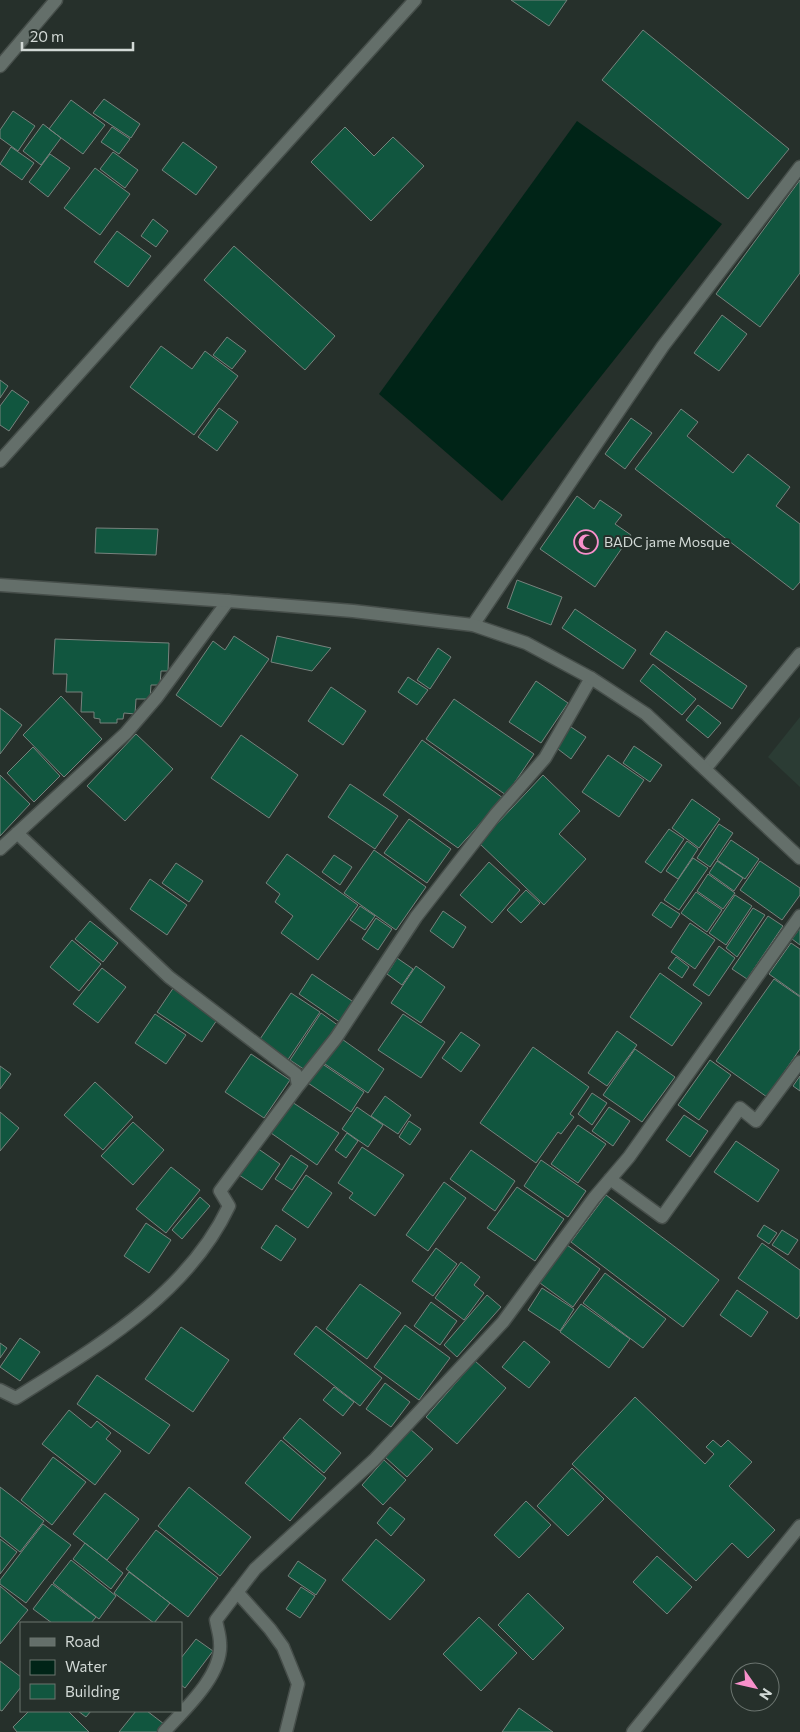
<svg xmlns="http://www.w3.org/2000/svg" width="800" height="1732" viewBox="0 0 800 1732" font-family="Commissioner,sans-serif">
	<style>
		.built { fill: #2b3c34 }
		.water { fill: #002417 }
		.building { fill: #11563f; stroke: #77827d }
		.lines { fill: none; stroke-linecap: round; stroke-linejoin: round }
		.street-casing { stroke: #464e4a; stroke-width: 15 }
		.secondary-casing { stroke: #464e4a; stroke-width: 15 }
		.street { stroke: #646f6a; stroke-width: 12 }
		.secondary { stroke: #646f6a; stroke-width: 12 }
		.labels { text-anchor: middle; stroke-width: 4; stroke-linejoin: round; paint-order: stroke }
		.poi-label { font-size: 14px; fill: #d2d9d6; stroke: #26302b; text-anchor: start }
	</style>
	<rect width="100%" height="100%" fill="#26302b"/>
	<path class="built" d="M800 717V787L768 757Z"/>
	<path class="water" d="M577 121 722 224 502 501 379 394Z"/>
	<path class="building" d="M511 0H567L549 26Z
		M643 30 789 149 748 199 602 80Z
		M104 99 140 124 131 138 93 113Z
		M71 100 105 125 83 154 49 129Z
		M13 111 35 126 18 151 0 138V130Z
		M43 124 61 138 41 165 23 151Z
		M112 127 130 139 119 154 101 142Z
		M345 127 374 156 393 137 424 166 371 221 311 162Z
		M183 142 217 167 196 195 162 170Z
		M11 147 34 163 22 180 0 164Z
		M113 152 138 170 125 188 100 169Z
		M50 154 70 168 48 197 29 182Z
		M95 168 130 194 100 235 64 208Z
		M800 180V273L760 327 716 294Z
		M153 219 168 231 156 247 141 236Z
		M117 231 151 256 128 287 94 262Z
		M234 246 335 336 305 370 204 280Z
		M722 315 747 334 719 371 694 353Z
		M227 337 246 351 232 369 213 355Z
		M161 346 192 369 205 351 238 376 194 435 130 387Z
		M0 380 8 386 0 398Z
		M12 390 29 402 9 431 0 425V406Z
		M219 408 238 422 217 451 198 437Z
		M681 409 698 422 687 436 733 473 748 454 790 487 776 506 800 524V582L793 590 635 469Z
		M631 418 652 433 625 469 605 454Z
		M577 496 594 509 600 500 622 515 615 524 631 535 595 587 540 549Z
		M96 528 158 529 156 555 95 553Z
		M517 580 562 597 551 625 507 608Z
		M575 609 636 650 623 669 562 628Z
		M666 631 747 686 732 709 650 654Z
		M234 636 269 659 221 727 176 695 213 641 225 650Z
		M277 636 331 648 312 671 271 662Z
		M55 639 169 643 168 671H161L160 685H151L150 699H136L135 714 124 713 123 719H117V723H100V719L94 718V712H81L82 692H66L67 674H53Z
		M438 648 451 657 430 689 417 680Z
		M653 664 696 699 682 715 640 681Z
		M408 677 428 690 417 705 398 692Z
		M536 681 568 703 541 743 509 722Z
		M331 687 366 711 343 745 308 721Z
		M61 696 102 739 64 777 23 735Z
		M454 699 534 754 506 795 426 739Z
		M698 705 721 723 708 738 686 720Z
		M0 708 22 725 0 754Z
		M568 725 586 737 571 759 554 746Z
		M136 734 173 769 125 821 87 786Z
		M241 735 298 775 269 818 211 778Z
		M422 740 503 798 458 848 383 795Z
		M634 746 662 765 650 782 623 763Z
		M33 747 60 776 34 802 7 773Z
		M608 755 644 780 619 817 582 792Z
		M0 775 30 804 0 836Z
		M543 775 580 811 559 834 586 859 544 905 479 843Z
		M350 784 398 816 375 849 328 817Z
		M692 799 720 819 699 848 672 828Z
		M409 819 451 849 427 883 384 853Z
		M719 824 733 833 710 867 697 858Z
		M669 829 684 839 661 873 645 862Z
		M731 840 759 859 745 879 717 860Z
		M687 841 698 849 678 879 666 871Z
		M374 850 426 887 396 930 344 893Z
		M287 854 358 905 318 960 281 933 293 916 275 902 280 894 266 883Z
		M334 855 352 867 340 885 322 872Z
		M693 858 708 868 679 910 664 900Z
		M717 861 743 878 734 891 709 873Z
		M760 861 800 888V895L782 920 740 890Z
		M489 862 520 890 492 923 460 895Z
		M176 863 203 881 189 902 162 883Z
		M708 874 735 893 723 909 697 891Z
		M150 879 187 905 167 935 130 909Z
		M526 890 540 903 521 923 507 910Z
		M696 892 722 910 707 932 681 913Z
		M735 895 752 906 726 945 709 933Z
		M661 902 680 914 671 928 652 915Z
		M360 906 375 916 365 930 350 920Z
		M753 908 765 915 737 957 726 948Z
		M443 911 466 927 453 948 430 931Z
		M768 916 783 926 747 979 732 969Z
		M376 918 392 929 378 950 362 939Z
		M90 921 118 943 103 962 75 939Z
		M690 923 715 940 695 969 671 952Z
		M800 928V945L792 939Z
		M72 940 101 964 79 991 50 967Z
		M791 943 800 949V996L769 974Z
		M719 946 735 958 709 996 693 985Z
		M676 957 689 967 682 978 668 968Z
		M397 958 413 969 402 985 387 974Z
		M416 966 445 987 421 1023 391 1003Z
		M102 968 126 987 98 1023 73 1004Z
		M660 973 702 1003 672 1046 630 1017Z
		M312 974 355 1003 341 1023 299 994Z
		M774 979 800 997V1049L767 1097 716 1061Z
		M174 987 219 1017 202 1042 157 1012Z
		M291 993 320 1012 287 1061 258 1042Z
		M321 1013 339 1026 308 1072 290 1060Z
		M155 1014 186 1035 166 1064 135 1043Z
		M403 1014 445 1042 421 1078 378 1050Z
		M617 1031 637 1045 607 1086 588 1073Z
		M461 1032 480 1045 461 1072 442 1058Z
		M339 1037 384 1069 368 1093 322 1062Z
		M533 1047 589 1087 570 1114 574 1117 561 1134 558 1132 536 1163 480 1123Z
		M635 1049 675 1077 642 1122 603 1095Z
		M251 1054 290 1080 264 1118 225 1092Z
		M710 1060 731 1075 699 1120 678 1105Z
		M318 1061 364 1092 351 1112 305 1081Z
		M0 1066 11 1074 0 1089Z
		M800 1076V1091L793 1086Z
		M95 1082 133 1117 103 1150 64 1115Z
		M592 1093 607 1103 592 1125 578 1114Z
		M385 1096 411 1115 398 1134 371 1116Z
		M292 1102 339 1133 317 1165 271 1133Z
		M357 1107 383 1125 368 1147 342 1129Z
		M609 1107 630 1121 613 1146 592 1131Z
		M0 1112 19 1128 0 1151Z
		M684 1115 708 1131 690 1157 666 1140Z
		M409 1121 421 1129 410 1145 399 1137Z
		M133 1122 164 1150 133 1185 101 1156Z
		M578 1125 606 1144 578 1183 551 1164Z
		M347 1133 358 1141 346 1158 335 1150Z
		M736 1141 779 1170 758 1202 714 1172Z
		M362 1147 404 1175 375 1216 349 1198 353 1193 338 1183Z
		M257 1148 280 1164 262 1190 239 1175Z
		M471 1150 515 1181 495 1211 450 1179Z
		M291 1155 308 1166 292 1190 275 1179Z
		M541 1160 586 1191 568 1217 524 1186Z
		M171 1167 200 1190 166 1233 136 1209Z
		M306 1175 332 1193 308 1228 282 1210Z
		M444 1182 466 1198 428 1251 406 1235Z
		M517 1187 564 1219 535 1261 487 1228Z
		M606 1195 719 1280 683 1327 571 1242Z
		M200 1197 210 1206 182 1239 172 1230Z
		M146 1223 171 1240 149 1273 124 1256Z
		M276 1225 296 1239 281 1261 261 1248Z
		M764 1225 777 1233 769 1244 757 1236Z
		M782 1230 798 1240 788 1255 772 1245Z
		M762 1243 800 1270V1315L797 1319 738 1278Z
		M567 1245 600 1269 573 1307 540 1283Z
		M436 1248 457 1264 433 1296 412 1281Z
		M461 1262 480 1277 474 1285 484 1293 464 1320 435 1298Z
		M605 1273 666 1319 643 1348 583 1303Z
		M360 1284 401 1313 367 1359 326 1329Z
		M542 1288 574 1309 560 1331 528 1310Z
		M737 1290 768 1312 751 1337 720 1315Z
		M487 1295 501 1307 457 1357 444 1345Z
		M431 1302 457 1321 440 1345 414 1326Z
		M581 1304 630 1339 609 1368 560 1332Z
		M405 1325 450 1358 419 1400 374 1367Z
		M316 1326 382 1378 360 1406 294 1354Z
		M181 1327 229 1360 193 1412 145 1379Z
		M20 1338 40 1352 20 1381 0 1367Z
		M524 1341 550 1362 529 1388 502 1367Z
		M0 1343 7 1348 0 1358Z
		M475 1361 506 1388 457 1444 426 1417Z
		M97 1375 170 1425 149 1454 77 1404Z
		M385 1383 410 1402 391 1427 366 1409Z
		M334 1387 354 1402 343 1416 323 1400Z
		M635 1397 705 1464 714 1454 706 1447 713 1440 721 1447 728 1440 752 1462 729 1486 775 1530 748 1558 732 1543 696 1581 572 1464Z
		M69 1410 91 1428 97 1421 111 1433 106 1439 121 1451 95 1485 42 1444Z
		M300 1418 341 1453 324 1473 283 1438Z
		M410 1429 433 1449 407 1477 385 1457Z
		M281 1440 326 1478 290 1521 245 1483Z
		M53 1457 86 1482 52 1525 21 1500Z
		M384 1460 406 1480 383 1505 362 1485Z
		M572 1468 604 1499 568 1536 537 1506Z
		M0 1487 44 1521 20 1552 0 1536Z
		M189 1487 251 1537 220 1576 158 1526Z
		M105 1493 139 1519 107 1560 73 1534Z
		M526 1501 551 1525 519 1558 494 1535Z
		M390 1507 405 1519 391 1536 377 1523Z
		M43 1524 71 1545 26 1603 0 1584V1580Z
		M156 1530 218 1578 188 1617 126 1569Z
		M0 1539 17 1552 0 1574Z
		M376 1539 425 1580 390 1620 342 1580Z
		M85 1543 123 1573 111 1589 73 1559Z
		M657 1556 692 1587 667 1614 633 1582Z
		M71 1560 116 1596 99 1619 53 1583Z
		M298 1561 326 1580 316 1595 288 1576Z
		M129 1572 170 1603 154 1623 114 1593Z
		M52 1584 96 1617 91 1623H52L33 1609Z
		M0 1586 28 1610 0 1644Z
		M301 1587 315 1596 300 1618 286 1609Z
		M528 1593 564 1628 533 1660 498 1625Z
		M479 1617 517 1653 481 1691 443 1654Z
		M196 1639 213 1651 185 1688 181 1685V1658Z
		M0 1661 21 1677V1687L2 1711 0 1710Z
		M519 1708 553 1732H502Z
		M29 1711H68L89 1732H17L13 1727Z
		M78 1711H91L86 1717Z
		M136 1711H147L164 1724 158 1732H119Z"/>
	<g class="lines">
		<g class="street-casing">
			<path id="street" d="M0 66 56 0
				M0 461 415 0
				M473 625 663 346 800 167
				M705 769 800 654
				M0 849 126 733 157 697 228 601
				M298 1086 336 1038 416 917 496 814 545 758 591 678
				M610 1179 662 1217 740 1108 756 1121 800 1062
				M0 1390 16 1398C96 1347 187 1295 229 1206L220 1191 298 1086 296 1074 169 977 17 833
				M237 1592 270 1629 283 1647 298 1684 286 1732
				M164 1732C184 1710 223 1675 220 1643 220 1635 217 1627 216 1620L255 1569 374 1460 503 1322 594 1198 629 1157 800 916
				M633 1732 800 1526"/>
		</g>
		<g class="secondary-casing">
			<path id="secondary" d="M0 585 228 601 353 611 473 625 526 643 591 678 646 714 800 858"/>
		</g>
		<use href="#street" class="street"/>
		<use href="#secondary" class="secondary"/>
	</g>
	<defs>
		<g id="mosque-ring" transform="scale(1.25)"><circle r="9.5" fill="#26302b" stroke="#f890cb" stroke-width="1.5"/><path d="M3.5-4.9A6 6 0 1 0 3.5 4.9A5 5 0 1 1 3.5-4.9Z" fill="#f890cb"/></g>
	</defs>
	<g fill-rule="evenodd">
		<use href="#mosque-ring" x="586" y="542"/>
	</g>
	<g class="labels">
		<g class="poi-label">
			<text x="604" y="547">BADC jame Mosque</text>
		</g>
	</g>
	<rect x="20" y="1622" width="162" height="90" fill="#26302b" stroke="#6b746f"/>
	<rect x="30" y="1638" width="25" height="8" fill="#646f6a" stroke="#6b746f"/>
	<text x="65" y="1647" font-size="15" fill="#d2d9d6">Road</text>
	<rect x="30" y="1660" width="25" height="15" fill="#002417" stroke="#6b746f"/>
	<text x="65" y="1672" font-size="15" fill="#d2d9d6">Water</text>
	<rect x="30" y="1684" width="25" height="15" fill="#11563f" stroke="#6b746f"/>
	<text x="65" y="1697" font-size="15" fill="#d2d9d6">Building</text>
	<g transform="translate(755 1687) rotate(124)"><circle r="24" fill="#26302b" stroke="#6b746f"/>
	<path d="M0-4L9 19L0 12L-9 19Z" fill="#f890cb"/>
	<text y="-8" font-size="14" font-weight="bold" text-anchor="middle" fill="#d2d9d6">N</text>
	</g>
	<path d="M22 42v8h111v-8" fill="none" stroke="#d2d9d6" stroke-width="2.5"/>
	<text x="30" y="42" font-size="15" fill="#d2d9d6" stroke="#26302b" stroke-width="4" paint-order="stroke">20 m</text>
</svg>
